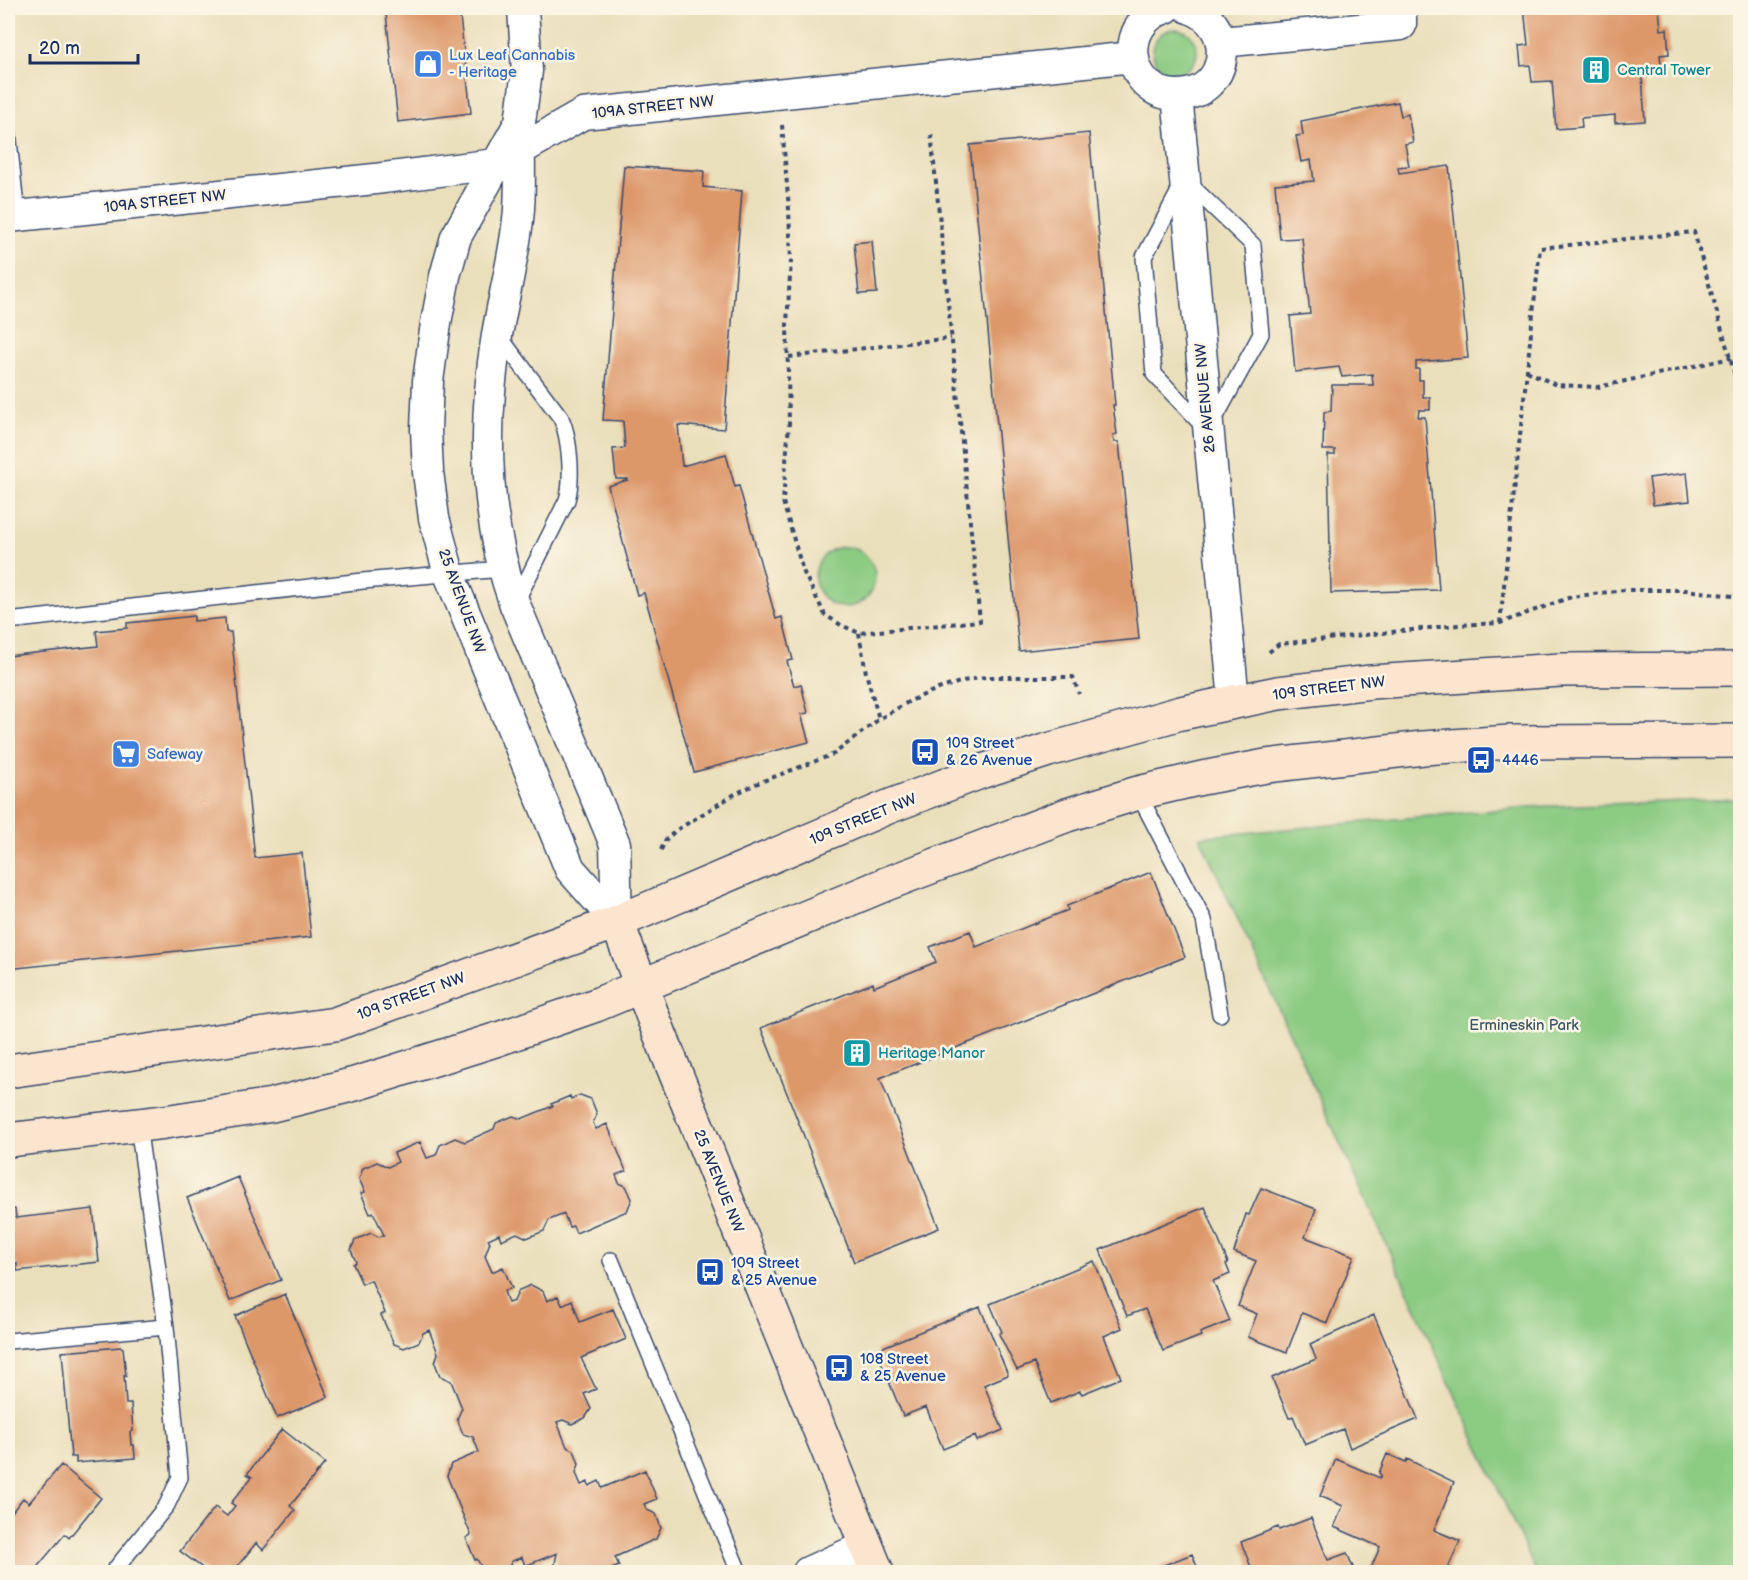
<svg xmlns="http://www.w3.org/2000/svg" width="1748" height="1580" viewBox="0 0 1748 1580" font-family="'Balsamiq Sans',sans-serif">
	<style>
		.green { fill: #8bcb82; stroke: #537d70; stroke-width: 1.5 }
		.building { fill: #dd986b }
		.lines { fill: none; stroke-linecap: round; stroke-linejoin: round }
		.lane-casing { stroke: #3a496c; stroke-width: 18 }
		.street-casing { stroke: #3a496c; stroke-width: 33 }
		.secondary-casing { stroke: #3a496c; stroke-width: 36 }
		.path { stroke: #3a496c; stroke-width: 4; stroke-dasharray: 4.5 4.5; stroke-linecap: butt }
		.lane { stroke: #fff; stroke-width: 15 }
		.street { stroke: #fff; stroke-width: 30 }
		.secondary { stroke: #fbe5cf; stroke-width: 33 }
		.labels { text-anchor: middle; stroke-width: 5; stroke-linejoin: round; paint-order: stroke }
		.shop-label { font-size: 15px; fill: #366cbe; stroke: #fcf5e5; text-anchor: start }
		.culture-label { font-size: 15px; fill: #0d838f; stroke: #fcf5e5; text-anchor: start }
		.street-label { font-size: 15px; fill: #1b2f5e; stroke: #fcf5e5 }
		.transit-label { font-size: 15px; fill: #164399; stroke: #fcf5e5; text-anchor: start }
		.park-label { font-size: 15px; fill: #375667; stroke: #fcf5e5 }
	</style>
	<rect width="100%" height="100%" fill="#fcf5e5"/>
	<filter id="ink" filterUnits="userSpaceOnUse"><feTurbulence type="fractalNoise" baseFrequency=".0167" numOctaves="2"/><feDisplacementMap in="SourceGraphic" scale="12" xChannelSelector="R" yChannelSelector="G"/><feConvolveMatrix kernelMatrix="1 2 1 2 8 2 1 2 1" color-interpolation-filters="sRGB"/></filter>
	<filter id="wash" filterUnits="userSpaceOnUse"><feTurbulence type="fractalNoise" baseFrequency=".008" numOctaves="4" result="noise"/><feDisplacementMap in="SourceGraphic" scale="24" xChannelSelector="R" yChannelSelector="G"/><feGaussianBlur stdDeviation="1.35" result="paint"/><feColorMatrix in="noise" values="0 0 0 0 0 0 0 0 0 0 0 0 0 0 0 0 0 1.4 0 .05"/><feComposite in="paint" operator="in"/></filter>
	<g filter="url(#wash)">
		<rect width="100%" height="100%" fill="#eadfbb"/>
		<path class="green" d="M1153 51a22 22 0 1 1 44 0a22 22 0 1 1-44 0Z
			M815 577a30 30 0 1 1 60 0a30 30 0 1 1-60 0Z
			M1740 799V1572H1536L1200 837 1527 807Z"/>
		<g id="blocks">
			<path class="building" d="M441 8H459L471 113 398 122 386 14Z
				M1524 8H1659L1661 30 1667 29 1669 54 1660 55 1662 74 1642 75 1645 121 1615 123V115L1581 118 1582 127 1556 129 1552 81 1532 82 1530 65 1521 66 1519 46 1528 45Z
				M1398 102 1401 116 1408 114 1413 142 1405 144 1409 166 1398 167 1399 173 1449 166 1468 358 1416 362V369H1419V380H1423V397H1430V410H1419L1418 417H1425L1439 590 1331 593 1328 455H1335V450H1323L1324 412 1331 411 1332 385H1373L1372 374 1342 377 1339 367 1295 372 1290 316 1310 314 1302 238 1280 239 1275 184 1314 181 1311 160 1301 162 1296 136 1303 135 1301 121Z
				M1089 133 1115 405H1113L1117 434 1113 435 1114 442H1119L1139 639 1019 651 970 145Z
				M624 166 704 171 703 187 742 191 724 429 678 425 682 466 726 454 735 487 739 486 776 619 782 617 793 660 787 661 794 686 801 684 808 713 801 714 809 742 694 772 644 593 637 595 608 486 628 480V479H616L613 449 625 448 623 421 603 420Z
				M872 241 877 293 859 294 854 243Z
				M1687 473 1690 501 1653 505 1649 478Z
				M194 616V621L225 618 226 632H231L255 858 302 853 311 937 8 969V656L98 646 96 631 127 628V623Z
				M1151 872 1185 957 880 1078 939 1228 854 1262 761 1028 873 983 874 987 936 962 930 947 970 931 976 947 1068 910 1067 906Z
				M580 1095 591 1099 597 1114 593 1123 596 1129 607 1124 626 1171 616 1175 619 1183 626 1186 632 1199 627 1211 576 1233 573 1226 569 1227 564 1214 549 1220 544 1231 527 1238 517 1233 501 1240 499 1234 488 1239 490 1242 485 1256 492 1272 503 1267 512 1288 504 1291 508 1303 514 1301 519 1290 531 1285 543 1291 547 1301 558 1296 562 1305 572 1300 580 1322 613 1309 626 1339 581 1358 596 1389 584 1394 591 1409 585 1418 572 1424 563 1420 557 1422 567 1447 574 1450 579 1464 576 1473 581 1485 588 1482 589 1486 599 1481 602 1488 645 1470 657 1499 644 1504 647 1510 656 1514 661 1528 656 1539 615 1557 619 1566 604 1572H555L554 1569 557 1553 525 1566 522 1557 512 1561 507 1570 500 1572H484L477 1559 475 1560 466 1538 471 1535 447 1476 451 1464 479 1452 473 1437 463 1434 457 1419 462 1408 451 1381 440 1376 435 1363 438 1353 429 1330 423 1333 419 1342 404 1348 394 1344 381 1315 385 1313 371 1280 362 1284 353 1264 356 1262 351 1250 355 1240 371 1233 379 1237 384 1235 373 1212 370 1214 361 1193 365 1192 359 1179 363 1168 377 1162 388 1167 398 1162 394 1153 420 1142 427 1158 436 1155 440 1145 455 1138 465 1142 494 1129 496 1123 513 1116 521 1119 553 1106 551 1104 570 1096 571 1099Z
				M238 1177 281 1280 230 1301 187 1198Z
				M1261 1188 1316 1209 1305 1237 1354 1256 1327 1323 1302 1313 1287 1352 1248 1337 1257 1314 1238 1306 1256 1261 1234 1252 1246 1214 1249 1215Z
				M1205 1207 1228 1263 1226 1264 1230 1274 1213 1281 1230 1321 1200 1333 1201 1336 1163 1351 1145 1309 1127 1316 1100 1250Z
				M15 1209 16 1218 93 1209 99 1262 17 1271V1263L8 1264V1210Z
				M1094 1261 1122 1328 1104 1336 1121 1378 1082 1394 1080 1391 1051 1403 1034 1363 1017 1370 999 1334 1002 1332 990 1304Z
				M285 1294 328 1397 277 1418 235 1316Z
				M980 1307 1008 1375 984 1385 1003 1430 977 1441 975 1436 943 1449 926 1407 903 1416 876 1350Z
				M1374 1315 1418 1419 1350 1448 1343 1429 1305 1445 1293 1416 1289 1418 1272 1378 1316 1359 1310 1344Z
				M121 1347 123 1348 126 1376 124 1375 126 1404H131L133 1431 130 1432 131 1445H134L135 1458 76 1463V1457H71L62 1352Z
				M282 1429 325 1463 290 1506 295 1510 263 1550 256 1543 233 1572H208L180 1551 215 1507 227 1516 235 1506 231 1503 252 1477 247 1474Z
				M1387 1454 1406 1462 1407 1459 1454 1482 1434 1530 1460 1541 1446 1572H1382L1371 1568 1380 1547 1334 1527 1343 1506 1320 1496 1336 1459 1380 1478 1381 1475 1379 1473Z
				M61 1465 101 1498 69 1538 65 1534 33 1572H8V1517L23 1498 29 1503Z
				M1311 1518 1328 1560 1347 1553 1355 1572H1253L1241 1542 1278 1527 1279 1530Z
				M1192 1554 1199 1572H1155L1154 1569Z"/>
		</g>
	</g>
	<g filter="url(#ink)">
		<use href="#blocks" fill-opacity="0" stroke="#3a496c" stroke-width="1.5"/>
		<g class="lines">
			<g class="lane-casing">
				<path id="lane" d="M8 131 17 216
					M1185 180 1253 245 1261 334 1208 431 1154 374 1144 257Z
					M499 336 561 418C570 438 573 480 567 500L516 602
					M8 621 363 581 502 569
					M1138 793 1204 920 1220 1014
					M611 1260 739 1572
					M8 1341 166 1327
					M113 1572 167 1505 180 1477 166 1327 138 1125"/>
			</g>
			<g class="street-casing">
				<path id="street" d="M1166 8C1116 22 1126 96 1178 95 1229 95 1239 25 1189 8
					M1221 42 1401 25V8
					M1177 95 1234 701
					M520 122C519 151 521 180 519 209 516 251 504 293 497 335 482 426 484 518 515 605L615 844 617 922 570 869 449 574 434 518 428 472 426 429 428 381 436 323 445 276 456 237Z
					M520 122 527 71 523 8
					M8 217 375 179 496 164 583 114 1133 57
					M808 1572 866 1546"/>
			</g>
			<g class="secondary-casing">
				<path id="secondary" d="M617 922 655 1022 877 1572
					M8 1071 335 1024 617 922 888 807 983 771 1048 750 1181 713 1278 693 1371 682 1561 670 1740 669
					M8 1140 165 1122 272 1105 355 1084 498 1039 596 1005 886 884 1067 815 1138 793 1202 778 1266 766 1423 748 1510 742 1740 741"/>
			</g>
			<path class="path" d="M782 125 789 209 791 261 787 323 789 423 783 502 803 571 825 615 841 625 859 633 980 621 931 133
				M789 357 951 338
				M1527 371 1556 385 1598 387 1731 358
				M1500 623 1540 248 1694 232 1740 393
				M859 633 866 673 879 719
				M1269 652 1279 644 1458 625 1500 623 1571 597 1624 590H1686L1740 597
				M661 850 665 841 675 831 735 794 758 783 834 754 879 719 910 701 935 690 963 681 985 677H1073L1079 694"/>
			<use href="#lane" class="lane"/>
			<use href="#street" class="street"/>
			<use href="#secondary" class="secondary"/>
		</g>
	</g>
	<defs>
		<g id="shop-square" transform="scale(1.5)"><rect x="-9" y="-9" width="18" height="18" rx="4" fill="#3f7fe0" stroke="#fcf5e5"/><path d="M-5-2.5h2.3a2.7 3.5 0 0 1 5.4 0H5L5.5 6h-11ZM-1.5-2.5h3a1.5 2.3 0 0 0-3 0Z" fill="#fff"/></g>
		<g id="building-square" transform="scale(1.5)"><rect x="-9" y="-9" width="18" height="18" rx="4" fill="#0f9aa8" stroke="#fcf5e5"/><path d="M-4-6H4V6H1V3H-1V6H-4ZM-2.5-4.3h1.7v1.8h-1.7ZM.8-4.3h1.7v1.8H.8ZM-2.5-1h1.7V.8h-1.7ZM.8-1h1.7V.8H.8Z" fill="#fff"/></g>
		<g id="bus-square" transform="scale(1.5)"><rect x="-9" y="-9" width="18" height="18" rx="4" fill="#1a4fb4" stroke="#fcf5e5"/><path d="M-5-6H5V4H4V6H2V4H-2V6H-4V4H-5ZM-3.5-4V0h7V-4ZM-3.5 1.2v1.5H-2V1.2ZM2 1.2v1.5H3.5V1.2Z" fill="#fff"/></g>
		<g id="supermarket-square" transform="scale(1.5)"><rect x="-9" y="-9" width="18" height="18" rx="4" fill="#3f7fe0" stroke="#fcf5e5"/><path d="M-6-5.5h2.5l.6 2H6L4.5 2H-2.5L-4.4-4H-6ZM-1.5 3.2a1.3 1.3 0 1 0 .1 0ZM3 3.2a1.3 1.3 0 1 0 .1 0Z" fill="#fff"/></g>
	</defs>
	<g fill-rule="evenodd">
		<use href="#shop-square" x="428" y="64"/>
		<use href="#building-square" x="1596" y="70"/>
		<use href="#bus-square" x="925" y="752"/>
		<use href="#supermarket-square" x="126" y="754"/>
		<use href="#bus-square" x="1481" y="760"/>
		<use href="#building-square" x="857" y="1053"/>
		<use href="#bus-square" x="710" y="1272"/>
		<use href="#bus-square" x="839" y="1368"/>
	</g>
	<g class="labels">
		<g class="shop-label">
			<text x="449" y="60">Lux Leaf Cannabis<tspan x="449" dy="17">- Heritage</tspan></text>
			<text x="147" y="759">Safeway</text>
		</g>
		<g class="culture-label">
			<text x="1617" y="75">Central Tower</text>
			<text x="878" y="1058">Heritage Manor</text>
		</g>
		<g class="street-label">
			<text transform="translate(653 107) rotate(-6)" y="5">109A STREET NW</text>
			<text transform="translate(165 201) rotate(-6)" y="5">109A STREET NW</text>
			<text transform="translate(1205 398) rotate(-95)" y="5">26 AVENUE NW</text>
			<text transform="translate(462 601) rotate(70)" y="5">25 AVENUE NW</text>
			<text transform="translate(1329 688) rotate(-7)" y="5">109 STREET NW</text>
			<text transform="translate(863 819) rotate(-22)" y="5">109 STREET NW</text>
			<text transform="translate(411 996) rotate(-20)" y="5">109 STREET NW</text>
			<text transform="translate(719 1181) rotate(68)" y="5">25 AVENUE NW</text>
		</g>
		<g class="transit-label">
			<text x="946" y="748">109 Street<tspan x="946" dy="17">&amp; 26 Avenue</tspan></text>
			<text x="1502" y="765">4446</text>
			<text x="731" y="1268">109 Street<tspan x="731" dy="17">&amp; 25 Avenue</tspan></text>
			<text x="860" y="1364">108 Street<tspan x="860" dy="17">&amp; 25 Avenue</tspan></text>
		</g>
		<g class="park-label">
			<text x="1524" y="1030">Ermineskin Park</text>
		</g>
	</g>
	<rect width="1748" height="1580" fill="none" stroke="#fcf5e5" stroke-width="30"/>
	<path d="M30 54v9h108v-9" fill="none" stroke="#1b2f5e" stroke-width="3"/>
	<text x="39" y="54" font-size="18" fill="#1b2f5e" stroke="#fcf5e5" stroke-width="4.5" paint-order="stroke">20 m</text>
</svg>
